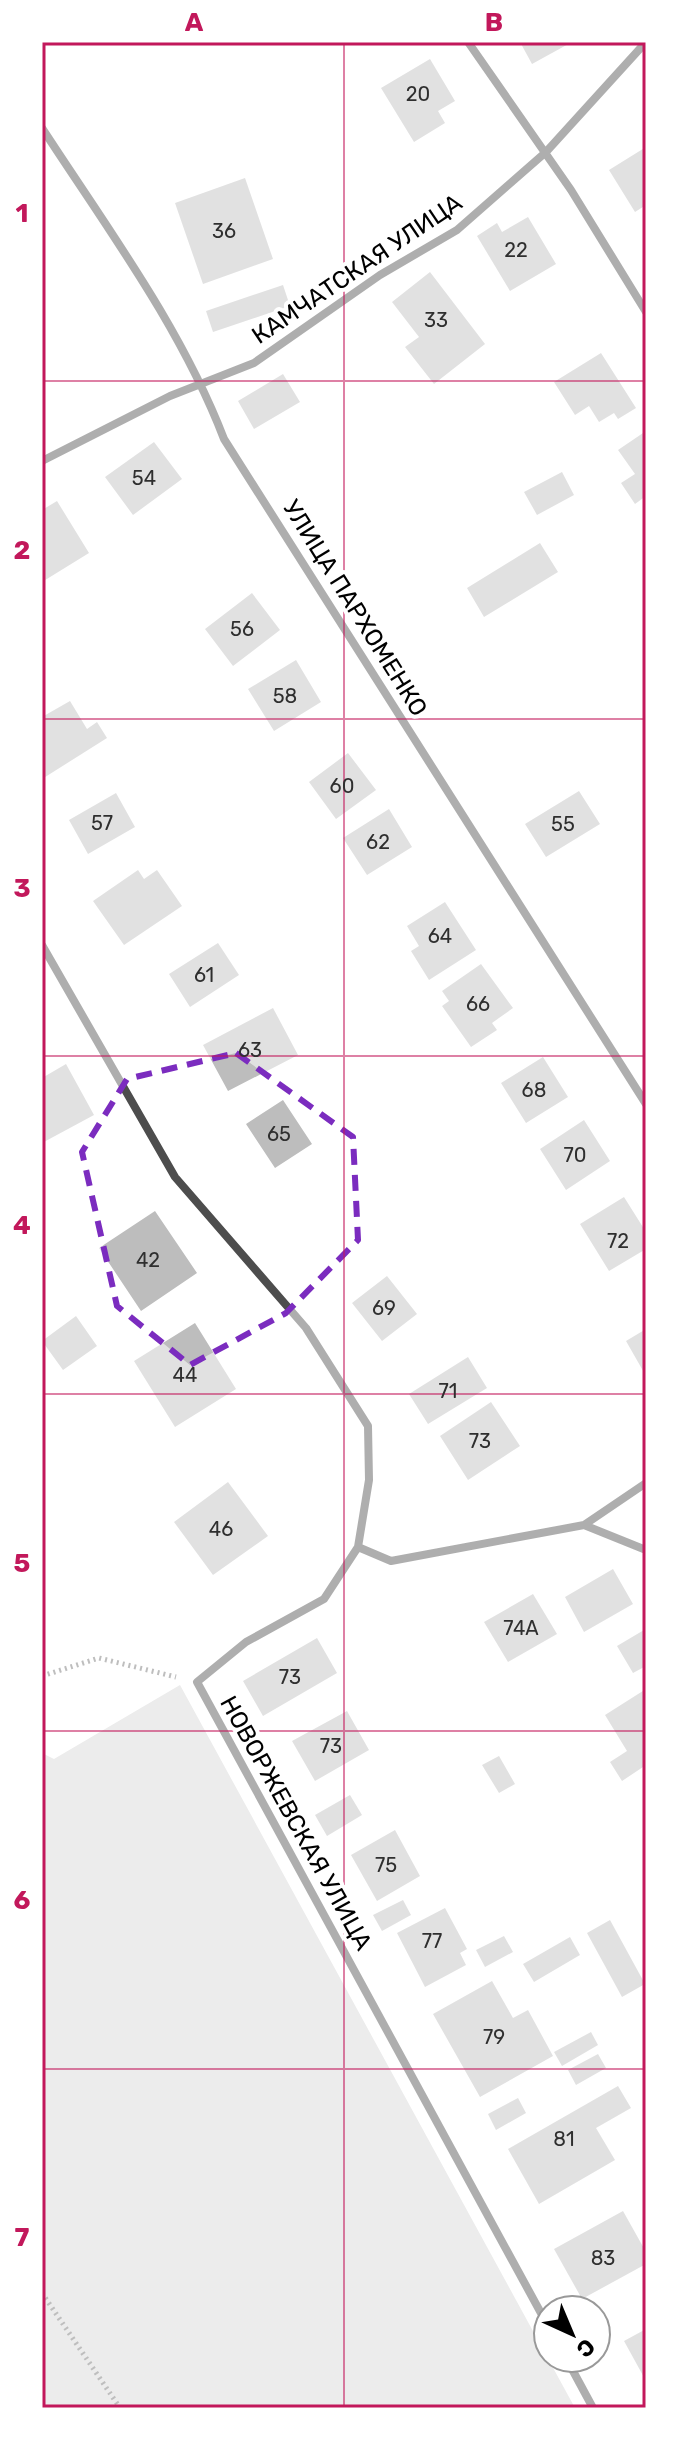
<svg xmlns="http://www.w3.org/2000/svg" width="688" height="2450" viewBox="0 0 688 2450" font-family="Rubik,sans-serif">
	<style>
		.green { fill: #d4d4d4 }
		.building { fill: #bdbdbd }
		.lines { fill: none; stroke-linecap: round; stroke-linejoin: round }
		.path { stroke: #6f6f6f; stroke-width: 5; stroke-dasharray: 2 4; stroke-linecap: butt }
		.street { stroke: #4d4d4d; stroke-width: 8 }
		.marked { fill: none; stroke: #7b2cbf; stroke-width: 6; stroke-dasharray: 16 10; stroke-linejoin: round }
		.grid { fill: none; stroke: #c2185b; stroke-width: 2; stroke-opacity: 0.55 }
		.labels { text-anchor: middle; stroke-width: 8; stroke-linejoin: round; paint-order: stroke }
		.number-label { font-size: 20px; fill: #2f2f2f }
		.street-label { font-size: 24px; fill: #000; stroke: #fff }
		.neatline { fill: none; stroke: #c2185b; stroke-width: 3 }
		.grid-label { font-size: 26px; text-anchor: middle; font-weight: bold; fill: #c2185b }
	</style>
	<rect width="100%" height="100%" fill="#fff"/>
	<path class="green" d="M180 1685 575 2408H42V1753L54 1759Z"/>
	<path class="building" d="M520 42H572L532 64Z
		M430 59 455 101 438 111 445 123 414 142 381 88Z
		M646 147V205L635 212 609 170Z
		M245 178 273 259 203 284 175 203Z
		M528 217 556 264 510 291 477 236 497 223 502 232Z
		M430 272 485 344 434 384 405 347 419 337 392 302Z
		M283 285 290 306 213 332 206 311Z
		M601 353 636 408 618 419 614 413 599 422 589 406 575 415 554 382Z
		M283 374 300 402 254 429 238 401Z
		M646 431V496L635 504 621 483 635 474 618 450Z
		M154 442 182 479 133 515 105 477Z
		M562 472 574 495 537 515 524 492Z
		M57 501 89 553 42 582V510Z
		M540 543 558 572 484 617 467 588Z
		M252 593 280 630 233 666 205 629Z
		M296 660 321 702 274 731 248 689Z
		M70 701 87 729 97 722 107 738 42 779V717Z
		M348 753 376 790 336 819 309 782Z
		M579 791 600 824 546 857 525 824Z
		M116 793 135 827 88 854 69 820Z
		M389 809 412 847 367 875 343 838Z
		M138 870 144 879 157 870 182 906 124 945 93 901Z
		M445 902 476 950 429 980 411 951 419 946 407 926Z
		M218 943 239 975 190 1007 169 974Z
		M481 964 513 1008 492 1023 497 1030 471 1047 442 1006 449 1001 442 991Z
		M273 1008 298 1055 228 1091 203 1045Z
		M543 1057 568 1097 526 1123 501 1083Z
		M66 1064 94 1115 42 1143V1078Z
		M283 1100 312 1144 275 1168 246 1124Z
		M584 1120 610 1161 566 1190 540 1149Z
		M624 1197 646 1232V1249L609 1271 580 1224Z
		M155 1211 197 1273 141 1311 99 1248Z
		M387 1276 417 1314 382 1341 352 1303Z
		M76 1316 97 1346 63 1370 42 1341Z
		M195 1323 236 1389 175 1427 134 1361Z
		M646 1329V1376L626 1341Z
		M468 1357 487 1388 428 1424 409 1394Z
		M491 1402 520 1446 468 1480 440 1436Z
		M228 1482 268 1536 213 1575 174 1522Z
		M613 1569 633 1604 584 1632 565 1597Z
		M533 1594 557 1634 508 1662 484 1622Z
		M644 1630 646 1666 633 1673 617 1646Z
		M317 1638 337 1673 263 1716 243 1681Z
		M646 1689V1765L622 1781 610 1762 627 1751 605 1715Z
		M347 1711 369 1750 315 1781 292 1741Z
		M499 1756 515 1784 499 1793 482 1765Z
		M350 1795 362 1815 327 1836 315 1815Z
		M395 1830 420 1876 377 1901 351 1855Z
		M403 1900 411 1915 382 1931 373 1915Z
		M445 1908 467 1949 460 1953 466 1965 425 1987 397 1933Z
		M610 1920 645 1984 622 1997 587 1933Z
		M504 1936 513 1952 485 1967 476 1950Z
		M570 1937 580 1955 534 1982 523 1964Z
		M492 1981 513 2018 528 2010 553 2056 480 2097 433 2014Z
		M591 2032 598 2045 562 2066 554 2052Z
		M598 2054 606 2068 576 2085 568 2070Z
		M618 2086 631 2108 596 2128 615 2160 539 2204 508 2149Z
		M518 2098 526 2113 496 2130 488 2114Z
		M623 2211 646 2252V2264L582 2299 554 2249Z
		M646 2329V2381L624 2341Z"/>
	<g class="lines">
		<path class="path" d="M42 1676 99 1658 176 1677
			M42 2293 120 2408"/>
		<path class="street" d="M468 42 571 190 646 312
			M42 128C107 228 181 327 224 439L646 1104
			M42 461 170 396 254 363 380 275 457 230 546 152 646 42
			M42 945 175 1177 306 1328 368 1426 369 1480 358 1547 324 1599 246 1642 197 1682 548 2326
			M646 1483 584 1525 646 1550
			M358 1547 391 1561 584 1525
			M566 2358 593 2408"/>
	</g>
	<path d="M0 0H688V2450H0ZM236 1053 353 1137 358 1240 286 1313 190 1365 117 1306 82 1152 127 1079Z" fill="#fff" fill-opacity=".55" fill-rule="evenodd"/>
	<path class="marked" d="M236 1053 353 1137 358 1240 286 1313 190 1365 117 1306 82 1152 127 1079Z"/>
	<path class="grid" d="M344 42V2408M42 381H646M42 719H646M42 1056H646M42 1394H646M42 1731H646M42 2069H646"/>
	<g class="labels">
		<g class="number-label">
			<text x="418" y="101">20</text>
			<text x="224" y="238">36</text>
			<text x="516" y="257">22</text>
			<text x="436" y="327">33</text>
			<text x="144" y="485">54</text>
			<text x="242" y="636">56</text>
			<text x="285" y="703">58</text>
			<text x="342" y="793">60</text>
			<text x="102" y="830">57</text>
			<text x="563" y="831">55</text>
			<text x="378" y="849">62</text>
			<text x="440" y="943">64</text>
			<text x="204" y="982">61</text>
			<text x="478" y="1011">66</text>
			<text x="250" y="1057">63</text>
			<text x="534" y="1097">68</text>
			<text x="279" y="1141">65</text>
			<text x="575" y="1162">70</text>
			<text x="618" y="1248">72</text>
			<text x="148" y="1267">42</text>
			<text x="384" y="1315">69</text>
			<text x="185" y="1382">44</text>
			<text x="448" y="1398">71</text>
			<text x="480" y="1448">73</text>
			<text x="221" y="1536">46</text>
			<text x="521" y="1635">74А</text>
			<text x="290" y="1684">73</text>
			<text x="331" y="1753">73</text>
			<text x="386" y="1872">75</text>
			<text x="432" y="1948">77</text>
			<text x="494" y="2044">79</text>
			<text x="564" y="2146">81</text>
			<text x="603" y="2265">83</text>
		</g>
		<g class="street-label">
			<text transform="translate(357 269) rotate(-34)" y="8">КАМЧАТСКАЯ УЛИЦА</text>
			<text transform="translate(355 608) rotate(58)" y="8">УЛИЦА ПАРХОМЕНКО</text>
			<text transform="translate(296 1823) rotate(61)" y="8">НОВОРЖЕВСКАЯ УЛИЦА</text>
		</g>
	</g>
	<rect width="688" height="2450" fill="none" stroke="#ffffff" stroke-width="88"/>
	<g transform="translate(572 2334) rotate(136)"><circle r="38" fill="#ffffff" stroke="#999999" stroke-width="2"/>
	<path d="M0-6L14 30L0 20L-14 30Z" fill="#000000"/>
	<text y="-12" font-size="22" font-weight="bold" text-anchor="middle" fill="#000000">С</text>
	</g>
	<rect x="44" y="44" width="600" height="2362" class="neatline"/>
	<g class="grid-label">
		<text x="194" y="31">A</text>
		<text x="494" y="31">B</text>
		<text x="22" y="222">1</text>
		<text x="22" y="559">2</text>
		<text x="22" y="897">3</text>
		<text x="22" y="1234">4</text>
		<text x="22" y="1572">5</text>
		<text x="22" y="1909">6</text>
		<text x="22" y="2246">7</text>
	</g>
</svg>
